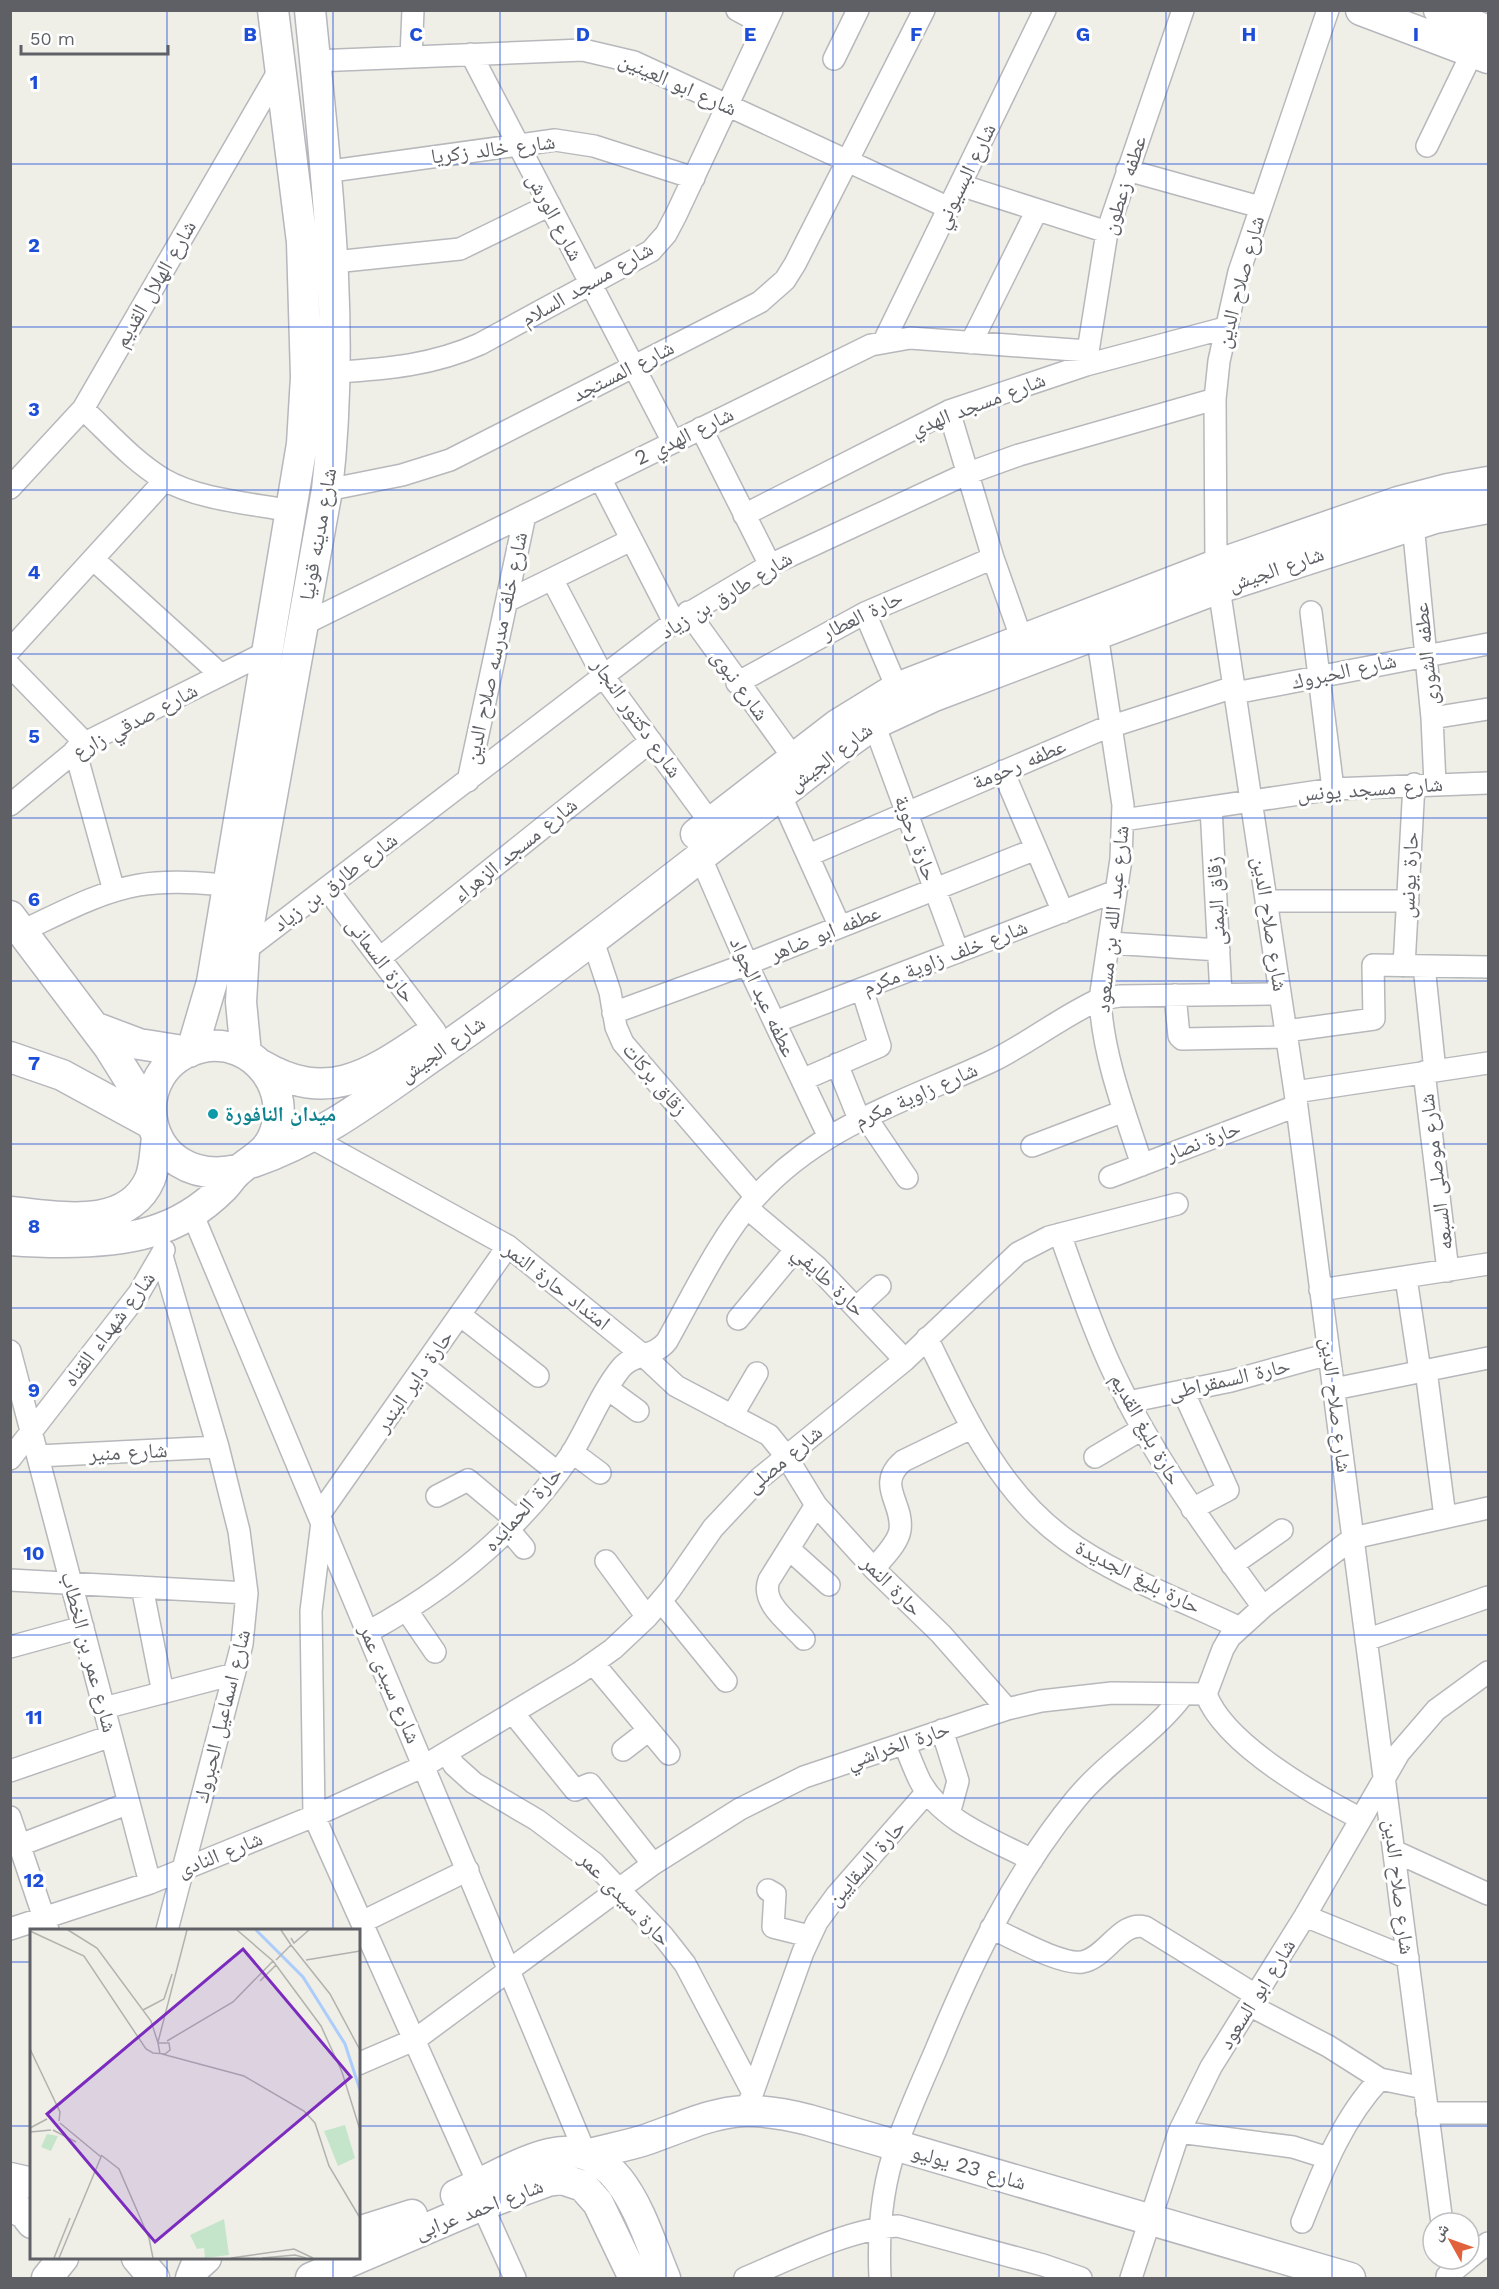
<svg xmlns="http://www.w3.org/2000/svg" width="1499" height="2289" viewBox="0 0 1499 2289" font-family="'Work Sans','Noto Naskh Arabic',sans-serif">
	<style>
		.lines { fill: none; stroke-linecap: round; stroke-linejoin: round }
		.street-casing { stroke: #b7b8bc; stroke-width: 24 }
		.secondary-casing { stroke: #b5b7bd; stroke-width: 33 }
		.street { stroke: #fff; stroke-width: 21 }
		.secondary { stroke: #fff; stroke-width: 30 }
		.grid { fill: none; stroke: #1d4ed8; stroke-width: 1.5; stroke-opacity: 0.55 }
		.culture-dot { fill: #0f9aa8; stroke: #fff; stroke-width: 2 }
		.labels { text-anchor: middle; stroke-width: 6; stroke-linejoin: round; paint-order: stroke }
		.street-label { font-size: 21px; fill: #5e6066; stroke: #fff }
		.culture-label { font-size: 21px; font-weight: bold; fill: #0d838f; stroke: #fff; text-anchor: start }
		.inset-river { fill: none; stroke: #accdfb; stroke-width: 3 }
		.inset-road { fill: none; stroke: #b1b2af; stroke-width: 1.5 }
		.view { fill: #7b2cbf; fill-opacity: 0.15; stroke: #7b2cbf; stroke-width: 3 }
		.inset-edge { fill: none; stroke: #5e6066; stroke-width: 3 }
		.grid-label { font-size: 20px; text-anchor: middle; font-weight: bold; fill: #1d4ed8; stroke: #fff; stroke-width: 6; stroke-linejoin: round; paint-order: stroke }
	</style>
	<rect width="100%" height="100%" fill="#efefe7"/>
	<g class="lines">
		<g class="street-casing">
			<path id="street" d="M737 10 765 25
				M471 54 673 442
				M411 57 413 10
				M834 59 858 10
				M315 61 583 50 634 62 949 208
				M1427 146 1473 51
				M1127 170 1260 207
				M324 172 555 140 594 146 694 178
				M960 185 1107 232
				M334 262 460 249 550 205
				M884 341 1045 10
				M971 343 1037 210
				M1086 364 1107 232 1183 10
				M337 372C388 369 433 365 480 344L651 251 666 234 676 215 772 10
				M83 409C108 432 133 461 163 479 199 500 250 503 292 511
				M949 411 993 558 1022 640
				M701 428 770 565
				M600 478 674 622
				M10 488 83 409 281 67
				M327 490 402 475 450 460 760 302 785 280 795 264 924 10
				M744 515 949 411 1086 365 1225 328
				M1413 524 1432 718 1435 784
				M93 559 221 675
				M1216 565 1215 399 1219 361 1239 272 1328 10
				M552 579 603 676 710 822
				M1219 588 1295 1092 1442 2223
				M507 601 631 540
				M688 612 793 757
				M1311 612 1333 789
				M865 613 897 688
				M302 625 871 345 910 338 1088 351
				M1097 634 1123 805 1121 859 1100 999C1103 1056 1124 1110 1142 1165
				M10 650 165 480
				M10 666 85 743
				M737 683 865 613 993 558
				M1235 693 1488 644
				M1432 718 1488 709
				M874 724 958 952
				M75 750 114 891
				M1003 771 1063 912
				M468 781 525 515
				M780 794 840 927
				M10 805 85 743 269 651
				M1211 807 1221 995
				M1123 820 1333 789 1488 783
				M809 855 1100 730 1234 687
				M700 856 747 964 829 1137
				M327 889 435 1031
				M1266 901H1408
				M22 931C59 914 98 892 139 885 169 880 199 883 228 885
				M593 941 610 992 616 1027 623 1043 756 1197
				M1110 943 1219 950
				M244 951 674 622 770 565 966 474 1019 455 1215 399
				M380 958 651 741
				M1404 966 1414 784
				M1424 966 1435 1071
				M1175 995 1179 1036 1182 1039 1287 1037
				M613 1013 747 964 1036 849
				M775 1022 1116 891
				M1286 1031 1374 1019 1373 965 1488 967
				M837 1064 859 1119
				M1424 1072 1448 1271
				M802 1080 880 1046 862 989
				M1295 1092 1488 1063
				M865 1116 907 1178
				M312 1138 508 1246 644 1356 676 1386 769 1435 786 1456 816 1505 874 1569 941 1634 1007 1709
				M1032 1146 1124 1111
				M1110 1177 1296 1106
				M747 1208 817 1267 905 1360
				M192 1213 586 2155
				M1060 1234C1076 1279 1091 1324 1111 1367 1151 1454 1207 1530 1263 1607
				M162 1256 218 1447 239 1531 247 1593 242 1644 167 1930
				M1406 1278 1420 1371
				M1320 1290 1488 1264
				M857 1307 880 1286
				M460 1315 538 1376
				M738 1319 796 1249
				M927 1338C963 1411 997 1490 1065 1539 1112 1574 1186 1602 1240 1628
				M10 1351 150 1883
				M425 1367 558 1473
				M1426 1370 1445 1517
				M608 1389 638 1411
				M1334 1389 1488 1358
				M1183 1391 1228 1490 1192 1509
				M1128 1402 1231 1381 1329 1354
				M732 1416 757 1373
				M572 1452 600 1473
				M38 1456 218 1447
				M1095 1457 1142 1429
				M10 1459 139 1293 164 1250
				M437 1496 468 1480 517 1521
				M319 1515 508 1246
				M322 1522 311 1611 314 1816 479 2185
				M509 1530 524 1548
				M789 1549 829 1585
				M606 1561 647 1617
				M1232 1565 1282 1530
				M874 1569C882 1558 898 1544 900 1530 904 1503 875 1485 903 1461L971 1428
				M10 1580 247 1593
				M142 1587 163 1693
				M661 1601 726 1681
				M407 1611 435 1652
				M368 1632C449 1588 518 1532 570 1456 588 1428 600 1394 621 1368 633 1353 655 1357 667 1341 694 1293 719 1239 755 1198 819 1126 906 1101 990 1062 1028 1044 1062 1016 1100 999L1120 996 1280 994
				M804 1639C790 1623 760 1603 769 1580L816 1505
				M1366 1640 1488 1597
				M10 1647 83 1627
				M593 1663 669 1754
				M104 1708 234 1674
				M513 1713 575 1790 590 1784 653 1864
				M942 1730 958 1781 949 1814
				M904 1743C909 1755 914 1769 920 1781 941 1821 994 1840 1032 1860
				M623 1750 649 1730
				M447 1753 454 1765 474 1783 537 1820 594 1863 663 1936 685 1964 752 2091
				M10 1771 111 1736
				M10 1817 48 1930
				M1361 1819C1315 1795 1224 1744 1206 1694L1223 1649 1230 1637 1263 1607 1353 1538 1488 1508
				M20 1845 129 1803
				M1394 1851 1488 1894
				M768 1890 775 1894 773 1927 809 1936
				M1305 1916 1408 1958
				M362 1922 468 1870
				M991 1928C1012 1937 1060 1965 1082 1962 1106 1958 1121 1920 1145 1927L1257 1996
				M10 1929 150 1883 314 1816 424 1766 579 1673 613 1649 647 1617 670 1590 713 1528 760 1478 905 1360 1018 1253 1049 1237 1177 1204
				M1251 2006 1328 2046 1380 2079 1424 2088
				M358 2064 416 2039 653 1864 740 1809 804 1777 1007 1709 1041 1701 1112 1693 1206 1694
				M750 2100 803 1952 817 1922 836 1896 927 1792
				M1427 2113H1488
				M1179 2132 1293 2147 1328 2158
				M482 2205 515 2278
				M1302 2222C1322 2172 1342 2119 1380 2079
				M1469 2258 1488 2243
				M1447 2276 1468 2259
				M745 2278C790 2259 849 2229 898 2226L1043 2265 1081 2278
				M880 2278C878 2235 882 2185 897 2144 908 2113 922 2082 935 2052 972 1962 1014 1874 1076 1799 1108 1760 1153 1735 1183 1695
				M1131 2278 1179 2132 1211 2067 1305 1916 1399 1753 1436 1710 1488 1672"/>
		</g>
		<g class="secondary-casing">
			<path id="secondary" d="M1361 10 1488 58
				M1439 10 1488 31
				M696 834 837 725 897 688 1216 565 1398 502 1448 489 1488 482
				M10 916 109 1047 151 1114
				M94 1027 139 1044 189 1052
				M192 1050 212 982 302 444 306 377 302 242 273 10
				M246 1054 241 1002 244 951 327 490C346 328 326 171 310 10
				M10 1057 62 1075 152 1124
				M261 1065C325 1103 367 1077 423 1039
				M253 1162C324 1138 382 1091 443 1049 582 952 713 846 846 744L874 724 934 696 1219 588 1435 518 1488 508
				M10 1212C56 1216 127 1232 150 1179 155 1167 155 1151 157 1138
				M10 1240C53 1243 110 1244 150 1232 178 1224 203 1208 223 1188 228 1183 232 1176 238 1171 251 1159 265 1155 273 1137 294 1091 254 1037 203 1047 120 1065 140 1191 238 1170
				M586 2155C607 2149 628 2146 648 2139 717 2114 734 2101 809 2120L1350 2278
				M10 2178 32 2183
				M456 2195C486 2182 517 2162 549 2154 622 2136 644 2229 665 2278
				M10 2206 24 2213 32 2223
				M358 2232 412 2215
				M137 2258 154 2278
				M47 2278 63 2258
				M191 2278 195 2268 206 2258
				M311 2278 482 2205 548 2181 562 2179 583 2186 598 2203 634 2278"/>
		</g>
		<use href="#street" class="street"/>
		<use href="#secondary" class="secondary"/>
	</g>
	<path class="grid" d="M167 10V1930M333 10V1930M500 10V2278M666 10V2278M833 10V2278M999 10V2278M1166 10V2278M1332 10V2278M10 164H1488M10 327H1488M10 490H1488M10 654H1488M10 818H1488M10 981H1488M10 1144H1488M10 1308H1488M10 1472H1488M10 1635H1488M10 1798H1488M10 1962H32M358 1962H1488M10 2126H32M358 2126H1488M167 2258V2278M333 2258V2278"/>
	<circle class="culture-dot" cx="213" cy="1114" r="6"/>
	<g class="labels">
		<g class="street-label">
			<text transform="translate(678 84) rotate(24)" y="7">شارع ابو العينين</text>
			<text transform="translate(493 149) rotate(-7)" y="7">شارع خالد زكريا</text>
			<text transform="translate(965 176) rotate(-64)" y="7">شارع البسيوني</text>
			<text transform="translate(1124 185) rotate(-72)" y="7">عطفه زعطون</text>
			<text transform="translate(555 217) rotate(62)" y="7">شارع الورش</text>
			<text transform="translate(1240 282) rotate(-75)" y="7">شارع صلاح الدين</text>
			<text transform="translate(155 284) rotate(-60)" y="7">شارع الهلال القديم</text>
			<text transform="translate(587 284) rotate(-30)" y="7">شارع مسجد السلام</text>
			<text transform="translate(623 371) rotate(-27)" y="7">شارع المستجد</text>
			<text transform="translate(978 404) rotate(-21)" y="7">شارع مسجد الهدي</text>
			<text transform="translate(684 436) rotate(-26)" y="7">شارع الهدي 2</text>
			<text transform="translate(318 534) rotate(-80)" y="7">شارع مدينه قونيا</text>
			<text transform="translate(1276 569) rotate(-19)" y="7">شارع الجيش</text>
			<text transform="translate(726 595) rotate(-31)" y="7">شارع طارق بن زياد</text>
			<text transform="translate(862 615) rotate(-26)" y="7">حارة العطار</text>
			<text transform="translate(496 648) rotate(-78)" y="7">شارع خلف مدرسه صلاح الدين</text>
			<text transform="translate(1426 654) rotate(-96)" y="7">عطفه الشورى</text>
			<text transform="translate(1344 671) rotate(-12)" y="7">شارع الحبروك</text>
			<text transform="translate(740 685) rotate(54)" y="7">شارع نبوى</text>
			<text transform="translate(637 718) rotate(55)" y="7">شارع دكتور النجار</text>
			<text transform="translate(135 721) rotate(-28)" y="7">شارع صدقي زارع</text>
			<text transform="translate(830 757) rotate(-37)" y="7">شارع الجيش</text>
			<text transform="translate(1019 764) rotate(-23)" y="7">عطفه رحومة</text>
			<text transform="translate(1370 789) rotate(-4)" y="7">شارع مسجد يونس</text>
			<text transform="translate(916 838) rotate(70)" y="7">حارة رحوبة</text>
			<text transform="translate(515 850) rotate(-39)" y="7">شارع مسجد الزهراء</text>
			<text transform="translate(1409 875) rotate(-87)" y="7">حارة يونس</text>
			<text transform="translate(335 882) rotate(-37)" y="7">شارع طارق بن زياد</text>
			<text transform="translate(1216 901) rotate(-93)" y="7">زقاق اليمنى</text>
			<text transform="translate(1112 919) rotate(-84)" y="7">شارع عبد الله بن مسعود</text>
			<text transform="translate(1270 924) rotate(81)" y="7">شارع صلاح الدين</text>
			<text transform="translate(825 933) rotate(-22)" y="7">عطفه ابو ضاهر</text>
			<text transform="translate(945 957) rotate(-21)" y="7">شارع خلف زاوية مكرم</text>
			<text transform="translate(381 960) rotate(53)" y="7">حارة السمانى</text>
			<text transform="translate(763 997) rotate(65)" y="7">عطفه عبد الجواد</text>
			<text transform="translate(442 1049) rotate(-35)" y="7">شارع الجيش</text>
			<text transform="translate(655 1079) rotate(50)" y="7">زقاق بركات</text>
			<text transform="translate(916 1095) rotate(-24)" y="7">شارع زاوية مكرم</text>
			<text transform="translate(1203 1141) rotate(-21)" y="7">حارة نصار</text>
			<text transform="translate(1436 1172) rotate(-97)" y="7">شارع موصلى السبعه</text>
			<text transform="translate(829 1281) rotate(44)" y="7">حارة طايفي</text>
			<text transform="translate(557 1286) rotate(38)" y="7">امتداد حارة النمر</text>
			<text transform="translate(109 1329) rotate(-53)" y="7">شارع شهداء القناه</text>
			<text transform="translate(1229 1379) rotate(-13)" y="7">حارة السمقراطى</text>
			<text transform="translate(414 1381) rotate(-55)" y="7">حارة داير البندر</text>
			<text transform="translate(1336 1405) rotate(83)" y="7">شارع صلاح الدين</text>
			<text transform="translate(1146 1429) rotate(61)" y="7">حارة بليغ القديم</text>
			<text transform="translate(128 1452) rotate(-3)" y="7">شارع منير</text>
			<text transform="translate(784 1459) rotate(-40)" y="7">شارع مصلى</text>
			<text transform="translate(523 1509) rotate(-48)" y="7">حارة الحمايده</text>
			<text transform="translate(1138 1577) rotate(27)" y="7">حارة بليغ الجديدة</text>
			<text transform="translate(892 1586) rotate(45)" y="7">حارة النمر</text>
			<text transform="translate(89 1652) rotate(75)" y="7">شارع عمر بن الخطاب</text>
			<text transform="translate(390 1684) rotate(67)" y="7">شارع سيدى عمر</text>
			<text transform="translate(222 1716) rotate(-76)" y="7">شارع اسماعيل الحبروك</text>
			<text transform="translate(898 1745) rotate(-19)" y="7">حارة الخراشي</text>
			<text transform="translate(220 1854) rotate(-22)" y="7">شارع النادى</text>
			<text transform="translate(866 1863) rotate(-49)" y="7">حارة السقايين</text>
			<text transform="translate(1399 1887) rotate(83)" y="7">شارع صلاح الدين</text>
			<text transform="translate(625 1899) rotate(46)" y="7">حارة سيدى عمر</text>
			<text transform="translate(1257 1994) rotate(-58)" y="7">شارع ابو السعود</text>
			<text transform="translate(969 2167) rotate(16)" y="7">شارع 23 يوليو</text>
			<text transform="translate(479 2209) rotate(-21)" y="7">شارع احمد عرابى</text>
		</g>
		<g class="culture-label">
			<text x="225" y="1121">ميدان النافورة</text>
		</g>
	</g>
	<g transform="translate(30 1929)">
		<rect width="330" height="330" fill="#efefe7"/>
		<path d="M315 196 325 229 308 237 294 202ZM17 205 28 207 21 222 11 218ZM194 290 199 326 175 329 174 319 167 320 160 306Z" fill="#c5e5ca"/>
		<path class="inset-river" d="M226 1 273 48 315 115 330 161"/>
		<path class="inset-road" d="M38 1 67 19 121 92 128 114M207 1 243 32 291 97 312 143 330 201M0 2 54 27 116 120 123 124 135 125 140 121 139 114H128L130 125M261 9 264 14 279 1M261 16 300 65 330 121M246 31 261 16 251 1M276 31 330 22M230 52 246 36M113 81 134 70 142 45M137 112 203 73 243 32M128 113 157 1M0 120 30 183 29 192M132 125 214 147 274 182 285 194 299 237 330 289M0 199 17 190M23 201 46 213M0 203 21 201M71 226 89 240 119 309 123 329M24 329 40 289M29 329 71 228 30 194M201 329 264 320 283 329M232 329 265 326 276 329"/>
		<path class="view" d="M213 20 321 148 125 313 17 185Z"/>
		<rect width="330" height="330" class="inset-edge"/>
	</g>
	<g class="grid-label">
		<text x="250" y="41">B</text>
		<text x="416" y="41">C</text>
		<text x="583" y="41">D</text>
		<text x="750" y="41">E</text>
		<text x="916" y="41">F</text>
		<text x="1083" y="41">G</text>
		<text x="1249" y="41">H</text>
		<text x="1416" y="41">I</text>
		<text x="34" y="89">1</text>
		<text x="34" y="252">2</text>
		<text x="34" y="416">3</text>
		<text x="34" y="579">4</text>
		<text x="34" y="743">5</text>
		<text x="34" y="906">6</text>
		<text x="34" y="1070">7</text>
		<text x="34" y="1233">8</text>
		<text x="34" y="1397">9</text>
		<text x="34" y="1560">10</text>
		<text x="34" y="1724">11</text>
		<text x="34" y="1887">12</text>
	</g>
	<rect width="1499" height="2289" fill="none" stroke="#5e6066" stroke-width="24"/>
	<g transform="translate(1451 2241) rotate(310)"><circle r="28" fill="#ffffff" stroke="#bfbfc2" stroke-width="1.5"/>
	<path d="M0-4.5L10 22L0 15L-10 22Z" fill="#e1613b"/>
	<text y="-9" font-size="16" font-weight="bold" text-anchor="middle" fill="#5e6066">ش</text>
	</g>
	<path d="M21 45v9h147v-9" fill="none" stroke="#5e6066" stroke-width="3"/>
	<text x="30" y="45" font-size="18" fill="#5e6066" stroke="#ffffff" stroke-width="4.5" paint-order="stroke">50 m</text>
</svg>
